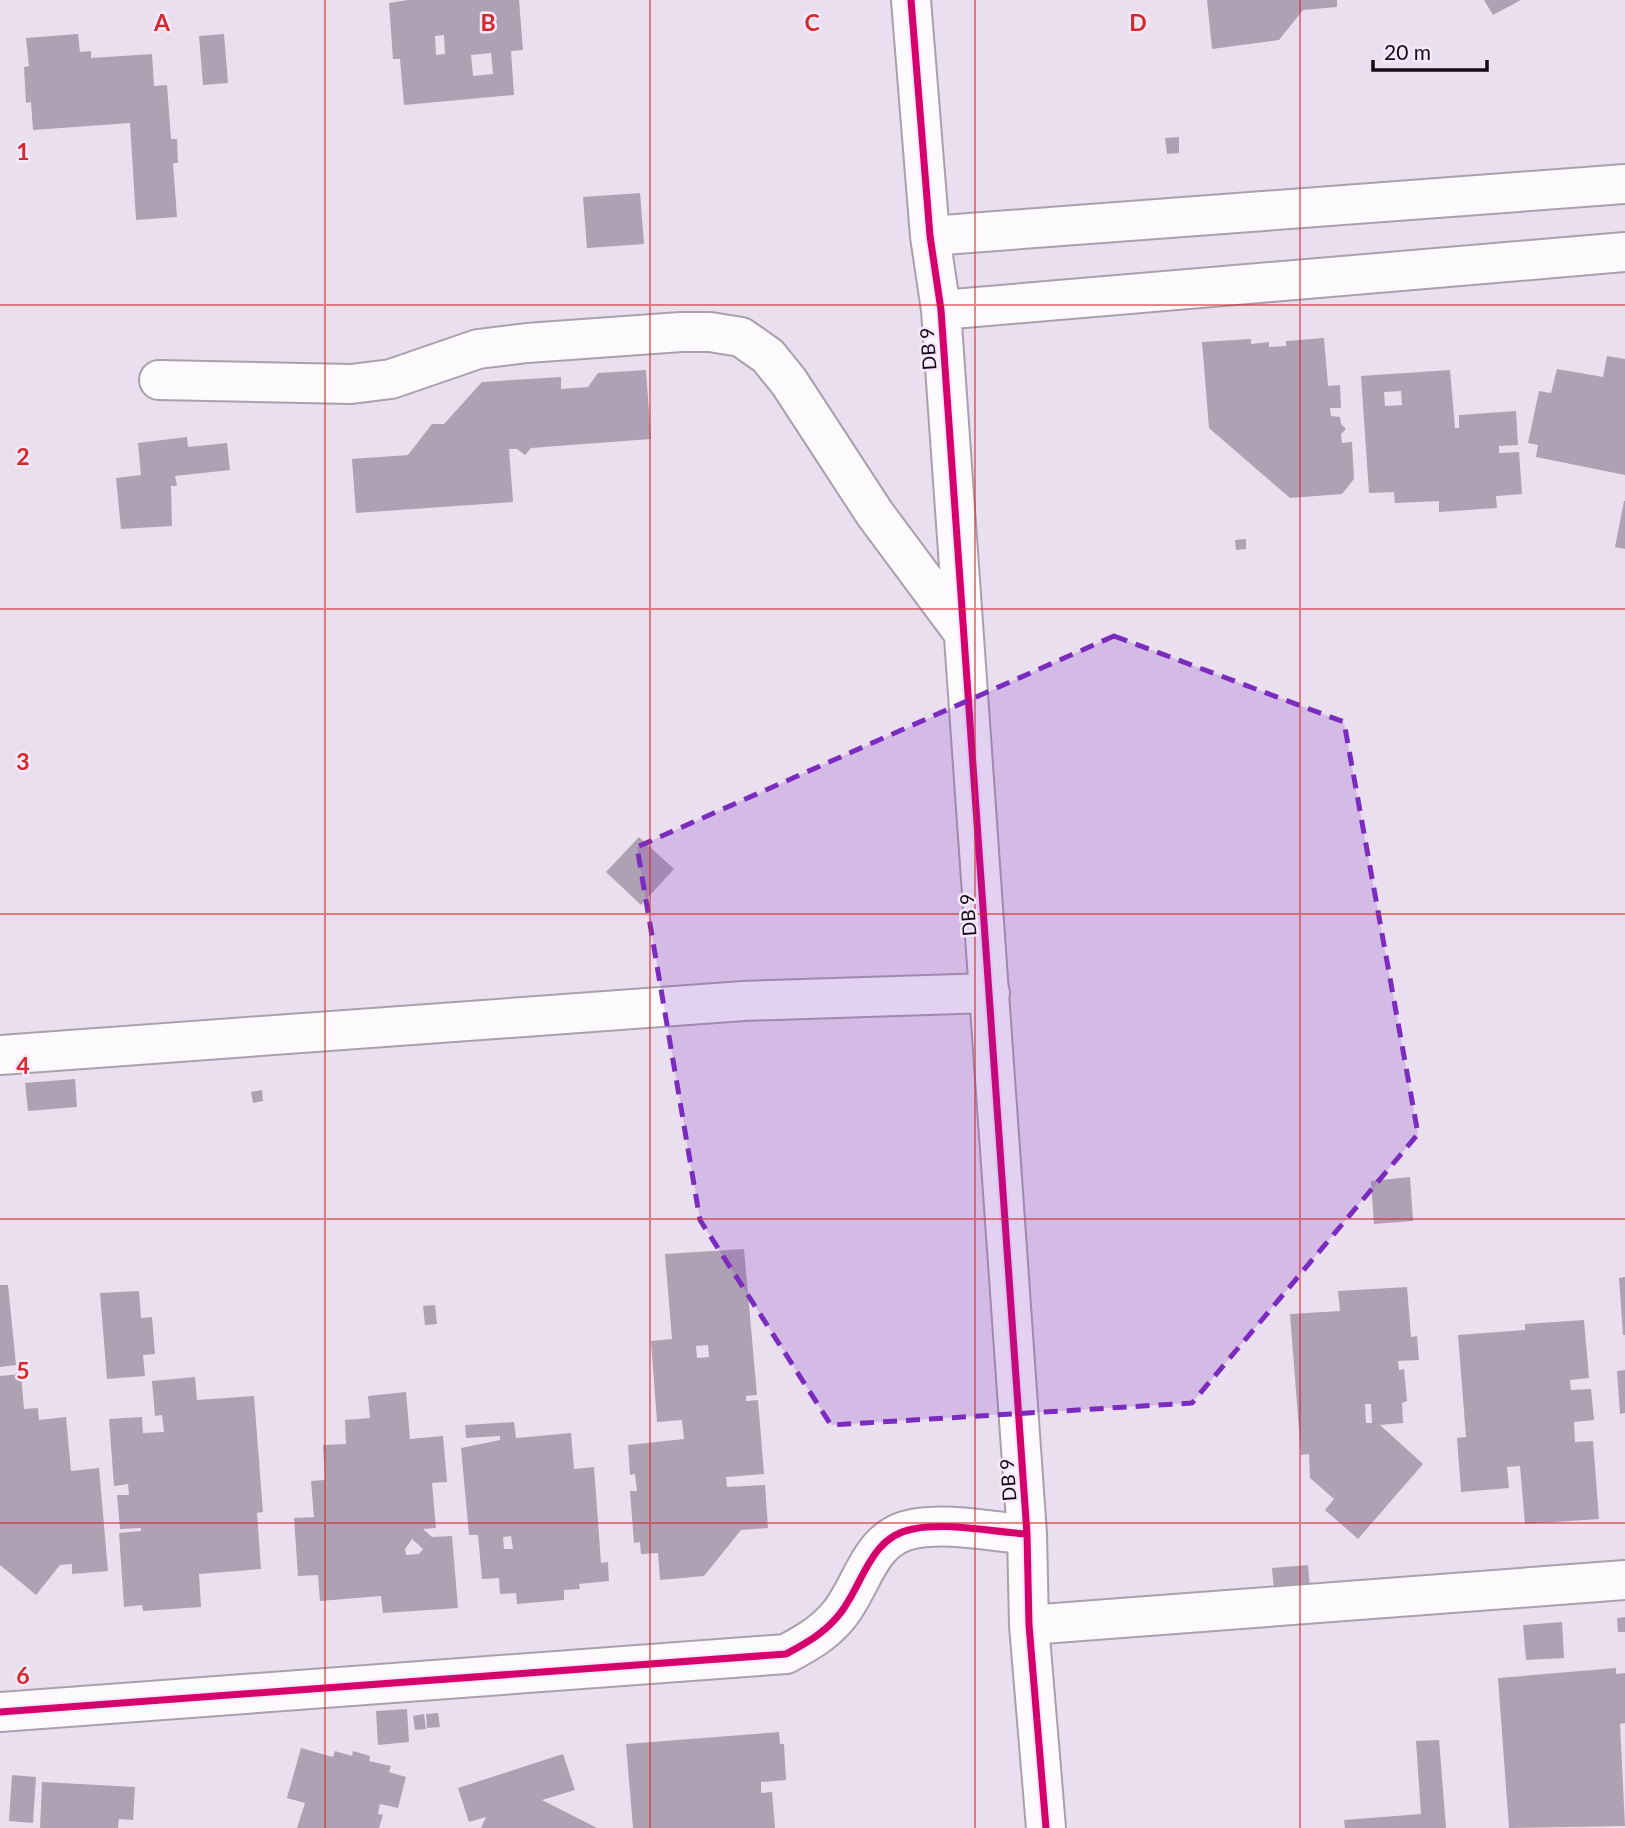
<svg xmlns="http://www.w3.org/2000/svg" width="1625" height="1828" viewBox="0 0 1625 1828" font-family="Lato,sans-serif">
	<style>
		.building { fill: #aea1b3; fill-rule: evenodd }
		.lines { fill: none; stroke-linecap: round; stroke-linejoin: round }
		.minor-casing { stroke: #a9a0ac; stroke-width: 42 }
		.minor { stroke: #fcfafd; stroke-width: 38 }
		.cycleway-casing { stroke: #f8e8fe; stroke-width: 11 }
		.cycleway { stroke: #d6006c; stroke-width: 7 }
		.marked { fill: #7b2cbf; fill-opacity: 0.2; stroke: #7b2cbf; stroke-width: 5; stroke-dasharray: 14 9; stroke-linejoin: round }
		.grid { fill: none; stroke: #d62828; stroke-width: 2; stroke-opacity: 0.55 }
		.labels { text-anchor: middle; stroke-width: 5; stroke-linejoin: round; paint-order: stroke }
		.street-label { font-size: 19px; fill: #110a13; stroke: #f8e8fe }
		.grid-label { font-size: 23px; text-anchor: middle; font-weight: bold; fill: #d62828; stroke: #f8e8fe; stroke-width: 5; stroke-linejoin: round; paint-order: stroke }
	</style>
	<rect width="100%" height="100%" fill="#eadfef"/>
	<path class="building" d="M408 0H519L523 50 511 51 514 95 404 105 400 59H393L389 3ZM444 35 445 54 436 55 435 36ZM491 53 493 74 473 76 471 55Z
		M1207 0H1337V7L1303 10 1279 40 1212 49Z
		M1484 0H1521L1493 15Z
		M78 34 80 52 91 51V58L152 54 154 86 167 85 171 139H177L178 163H173L177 217 136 220 130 123 33 130 31 102 26 103 24 67 29 66 26 38Z
		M224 34 228 83 203 85 199 36Z
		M1179 137V153L1167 154 1165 138Z
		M640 193 644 244 587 248 583 197Z
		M1324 338 1328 386 1340 385 1341 408H1330L1331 416 1340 417 1341 424 1346 429 1341 434 1342 443 1352 442 1354 479 1342 494 1290 498 1209 428 1202 342 1251 339V344L1269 342V347L1286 346V341Z
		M1607 356 1625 359V475L1536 457 1538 445 1528 443 1539 391 1551 393 1557 369 1603 377Z
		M646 370 651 439 531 448 525 455 517 449H509L513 502 356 513 352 459 408 455 432 424H444L482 382 561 377V389L588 387 598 373Z
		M1450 370 1455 428H1459V415L1516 411 1518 445 1499 446V453L1519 452 1522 494 1496 496 1497 508 1439 512V501L1395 503 1394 492 1369 493 1361 376ZM1401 391 1402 405 1385 406 1384 392Z
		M187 437 188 447 227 443 230 470 175 476 177 486H171L172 526 121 529 116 478 141 475 138 443Z
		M1624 501H1625V549L1615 547Z
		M1246 539V549L1236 550 1235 540Z
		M639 837 674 869 641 905 606 872Z
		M75 1079 77 1107 28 1111 25 1083Z
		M262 1090 263 1101 253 1103 251 1092Z
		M1410 1177 1413 1221 1374 1224 1371 1181Z
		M744 1249 757 1395 746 1396V1401L758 1400 764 1474 726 1477 727 1487 765 1485 768 1528 741 1530 704 1576 660 1580 658 1553 641 1554 640 1542 634 1543 630 1491H637L635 1474 630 1475 628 1445 684 1439 682 1420 657 1422 651 1341 672 1339 665 1254ZM708 1345 709 1357 697 1358 696 1346Z
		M1625 1277V1335H1623L1619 1278Z
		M0 1285H8L16 1365 0 1367Z
		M1407 1287 1411 1337 1417 1336 1419 1360 1398 1361 1399 1370 1404 1369 1407 1401 1402 1403 1403 1423 1380 1425 1423 1464 1358 1539 1325 1510 1334 1499 1310 1478 1309 1454 1301 1455 1290 1314 1340 1311 1338 1291ZM1365 1404H1371L1372 1423H1366Z
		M139 1291 141 1318 152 1317 155 1354 143 1355 145 1376 107 1379 100 1293Z
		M435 1305 437 1324 425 1325 423 1306Z
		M1584 1320 1589 1378 1570 1380 1571 1390 1591 1389 1594 1420 1574 1422 1575 1442 1593 1441 1599 1519 1525 1524 1520 1466 1507 1467 1509 1488 1461 1492 1457 1438 1466 1437 1458 1335 1525 1330V1324Z
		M1625 1370V1413L1620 1414 1617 1371Z
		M21 1374 24 1409 38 1408 39 1420 66 1417 71 1471 99 1468 108 1571 72 1574V1564L60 1565 36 1595 0 1565V1376Z
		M195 1377 197 1400 254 1396 263 1512 257 1513 261 1569 199 1574 201 1607 143 1611 142 1605 124 1607 119 1533 141 1531V1528L120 1529 117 1495H129L128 1484 114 1486 109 1419 142 1417 143 1433 164 1432 162 1415 155 1416 152 1381Z
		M406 1392 410 1439 443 1436 447 1482 432 1483 436 1528 423 1529 432 1537 452 1536 458 1608 383 1613 381 1596 320 1601 318 1575 298 1576 294 1518 314 1517 311 1481 325 1480 323 1445 346 1444 345 1420 370 1418 368 1396ZM412 1539 423 1549 419 1554 406 1555 405 1549Z
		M514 1422 516 1438 571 1433 574 1469 594 1467 601 1563 608 1562 609 1581 579 1584 580 1589 564 1590V1600L517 1604 516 1593 500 1594 499 1578 482 1579 478 1535H469L461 1448 500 1440V1436L466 1438 465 1425ZM511 1536 513 1549H504L503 1537Z
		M1308 1565 1311 1601 1276 1611 1272 1568Z
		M1625 1617V1632H1618L1617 1618Z
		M1562 1622 1564 1658 1526 1660 1523 1625Z
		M1616 1668V1674L1625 1673V1723L1620 1724 1625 1826 1509 1828 1498 1678Z
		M407 1709 409 1742 378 1745 376 1711Z
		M438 1713 440 1727 427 1728 426 1714Z
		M424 1714 426 1729 415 1730 413 1716Z
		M779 1732 780 1744H784L786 1780 761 1782V1793L772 1792 775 1828H633L626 1744Z
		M1439 1740 1446 1828H1345L1344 1820 1421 1814 1416 1741Z
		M301 1748 333 1757 335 1751 352 1756 353 1751 370 1756 369 1761 391 1766 389 1772 406 1777 398 1808 380 1804 378 1814 383 1815 379 1828H297L305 1803 287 1798Z
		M563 1754 575 1790 542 1800 597 1828H481L486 1817 469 1822 458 1788Z
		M12 1775 36 1777 33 1823 9 1821Z
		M42 1782 135 1787 133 1820 119 1819 118 1828H40Z"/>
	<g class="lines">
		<g class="minor-casing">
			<path id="minor" d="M911 0 930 236 941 310 1027 1534 1029 1625 1046 1828
				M930 236 1625 184
				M941 310 1625 252
				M159 380 351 384 391 379 478 349 527 343 681 332H710L741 337 768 356 789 382 875 514 962 631
				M0 1055 743 1001 990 993
				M1029 1625 1625 1580
				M0 1712 786 1654C806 1643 823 1634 838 1616 863 1587 868 1537 913 1529 949 1522 991 1532 1027 1534"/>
		</g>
		<use href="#minor" class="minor"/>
		<g class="cycleway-casing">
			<path id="cycleway" d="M911 0 930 236 941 310 1027 1534 1029 1625 1046 1828
				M0 1712 786 1654C806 1643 823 1634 838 1616 863 1587 868 1537 913 1529 949 1522 991 1532 1027 1534"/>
		</g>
		<use href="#cycleway" class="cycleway"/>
	</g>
	<path class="marked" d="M1114 636 1344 722 1418 1134 1192 1403 831 1425 700 1220 637 847Z"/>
	<path class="grid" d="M325 0V1828M650 0V1828M975 0V1828M1300 0V1828M0 305H1625M0 609H1625M0 914H1625M0 1219H1625M0 1523H1625"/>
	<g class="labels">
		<g class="street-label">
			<text transform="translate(928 349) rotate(-94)" y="7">DB 9</text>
			<text transform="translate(968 915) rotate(-94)" y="7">DB 9</text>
			<text transform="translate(1008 1480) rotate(-94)" y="7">DB 9</text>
		</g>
	</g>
	<g class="grid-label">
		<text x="162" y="31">A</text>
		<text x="488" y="31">B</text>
		<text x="812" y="31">C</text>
		<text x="1138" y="31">D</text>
		<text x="23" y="160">1</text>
		<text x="23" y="465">2</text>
		<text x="23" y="770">3</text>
		<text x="23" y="1074">4</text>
		<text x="23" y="1379">5</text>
		<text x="23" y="1684">6</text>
	</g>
	<path d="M1373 60v10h114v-10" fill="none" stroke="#110a13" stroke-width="3.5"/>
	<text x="1384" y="60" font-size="21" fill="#110a13" stroke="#f8e8fe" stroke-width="5" paint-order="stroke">20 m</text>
</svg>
